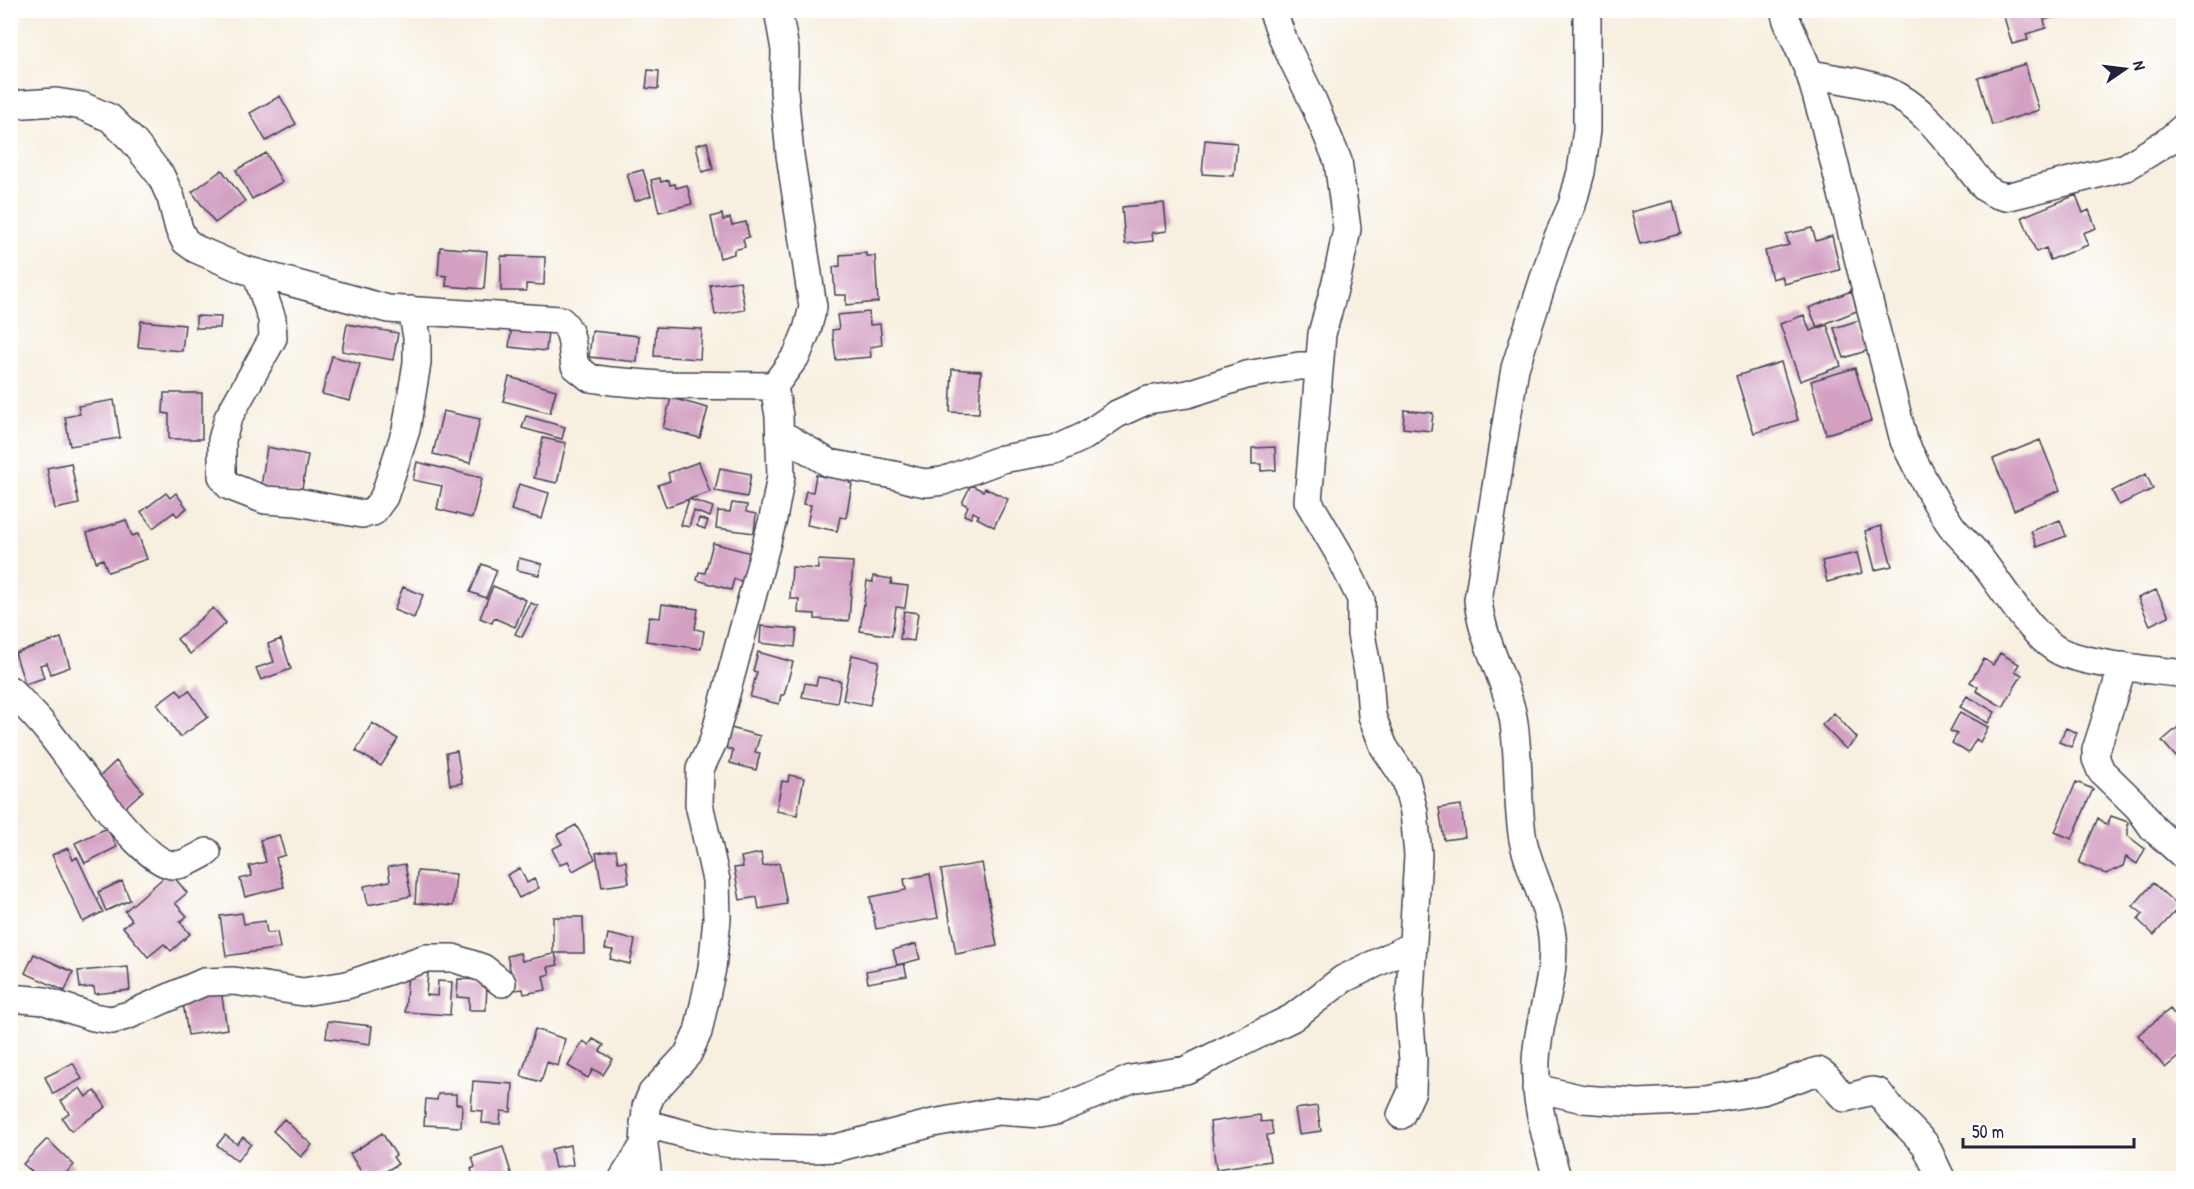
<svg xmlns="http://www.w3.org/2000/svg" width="2194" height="1189" viewBox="0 0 2194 1189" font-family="'Patrick Hand',sans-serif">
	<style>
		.building { fill: #d3a0c2 }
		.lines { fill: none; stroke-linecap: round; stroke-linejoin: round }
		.street-casing { stroke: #424154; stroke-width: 30 }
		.street { stroke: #fff; stroke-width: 27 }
	</style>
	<rect width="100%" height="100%" fill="#fff"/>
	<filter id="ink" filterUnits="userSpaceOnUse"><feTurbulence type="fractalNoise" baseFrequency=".0167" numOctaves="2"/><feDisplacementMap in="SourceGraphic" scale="12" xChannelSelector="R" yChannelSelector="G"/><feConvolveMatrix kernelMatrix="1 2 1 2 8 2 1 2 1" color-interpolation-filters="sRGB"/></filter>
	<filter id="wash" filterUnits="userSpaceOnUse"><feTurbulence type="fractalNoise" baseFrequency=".008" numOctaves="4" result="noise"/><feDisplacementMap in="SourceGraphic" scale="24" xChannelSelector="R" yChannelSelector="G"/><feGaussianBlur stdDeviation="1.35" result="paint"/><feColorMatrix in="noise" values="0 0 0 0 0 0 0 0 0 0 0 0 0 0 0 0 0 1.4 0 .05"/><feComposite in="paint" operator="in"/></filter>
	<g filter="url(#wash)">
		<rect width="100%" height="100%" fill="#f7efdf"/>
		<g id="blocks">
			<path class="building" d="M1493 10H1508L1509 12 1495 17Z
				M2002 10H2061L2062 14 2044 20 2046 28 2026 34 2028 40 2012 44Z
				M2025 64 2039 110 1992 125 1978 78Z
				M648 70 659 71 658 89 646 88Z
				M280 96 296 124 266 141 250 113Z
				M1205 140 1237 143 1234 176 1202 174Z
				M707 142 713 169 702 172 696 145Z
				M266 153 282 182 252 199 236 170Z
				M222 170 245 201 215 223 192 192Z
				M643 170 651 196 635 201 627 174Z
				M660 178 661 182 669 180 670 185 675 184 676 188 687 185 692 204 659 212 651 180Z
				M2076 195 2083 213 2089 210 2096 228 2083 233 2088 245 2050 260 2046 248 2036 252 2022 217Z
				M1673 201 1681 234 1640 244 1631 212Z
				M1164 203 1167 231 1152 233 1153 241 1125 244 1122 207Z
				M722 214 723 220 730 218 732 225 746 222 749 237 743 239 745 247 734 250V254L720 258 711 217Z
				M1812 228 1816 241 1832 236 1840 270 1784 284 1782 276 1772 279 1765 251 1789 245 1786 234Z
				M440 247 487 251 484 289 446 286 447 276 438 275Z
				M866 253V256H875L878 302 846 305V295H835L833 267 840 266V255Z
				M501 256 545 257 544 285 526 284V291H501Z
				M740 281 745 310 715 315 710 285Z
				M1851 291 1859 310 1817 327 1809 308Z
				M869 312 870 325 880 324 882 345 870 347 871 357 836 360 832 330 839 329 837 315Z
				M1804 315 1810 331 1827 325 1841 366 1800 381 1780 324Z
				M196 316 221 317 220 328H196Z
				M1860 320 1869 350 1844 358 1834 328Z
				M141 321 185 325 182 351 138 347Z
				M347 324 398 333 393 360 342 351Z
				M512 325 548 330 546 351 509 347Z
				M656 327 702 329 700 359 654 356Z
				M592 331 639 336 637 362 589 357Z
				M332 356 360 364 350 401 322 394Z
				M1781 362 1798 420 1754 433 1736 376Z
				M1855 368 1871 421 1826 434 1811 381Z
				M952 369 981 371 979 413 950 412Z
				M509 377 556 390 550 413 503 401Z
				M164 393H202V439H169V414L163 413Z
				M671 398 708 408 700 438 663 428Z
				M114 400 120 438 70 446 65 417 80 414 78 406Z
				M1404 410 1433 413 1431 431 1403 428Z
				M443 411 480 419 470 463 433 454Z
				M526 416 565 427 562 439 522 428Z
				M543 438 566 443 557 483 534 478Z
				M2040 440 2060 490 2014 510 1993 459Z
				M267 447 308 455 301 494 261 487Z
				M1275 447 1276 470 1261 471V464H1252V448Z
				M417 462 482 478 472 518 437 509 442 486 413 480Z
				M699 462 710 492 666 507 658 485 670 481 668 473Z
				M71 463 79 504 55 509 47 468Z
				M720 468 751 474 747 497 715 491Z
				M828 469 851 474 849 483 852 484 846 518 840 517 837 531 807 525 811 505 803 504 806 491 813 492 816 475 826 477Z
				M2146 474 2153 489 2119 505 2112 491Z
				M519 484 549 493 542 519 511 510Z
				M971 485 983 491 985 488 1008 499 994 527 977 518 979 515 973 512 971 518 964 515 968 506 962 503Z
				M166 493 170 498 176 493 187 508 177 516 174 512 153 528 141 512Z
				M689 499 713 507 710 517 694 511 689 527 681 525Z
				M732 503 747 505 746 512 756 514 754 533 716 528 718 511 730 512Z
				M699 518 708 521 705 529 697 526Z
				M126 520 132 536 138 534 147 559 108 572 103 559 96 562 87 533Z
				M2060 520 2066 536 2037 547 2031 531Z
				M1881 526 1892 566 1875 570 1865 531Z
				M713 543 751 553 744 582 734 579 731 590 697 580 699 572 705 573Z
				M1857 553 1862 573 1827 582 1822 561Z
				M519 558 542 564 539 575 517 570Z
				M818 560 853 562 849 621 815 619V614L798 613 799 599H790L792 567 818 569Z
				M482 564 497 570 486 598 470 592Z
				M873 576 892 579 891 584 908 586 905 608 896 607 892 636 860 631 867 581 873 582Z
				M493 586 526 600 515 627 494 618 492 623 480 618Z
				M403 587 423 595 414 618 394 610Z
				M2156 590 2169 616 2150 625 2138 598Z
				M531 603 538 606 522 637 515 634Z
				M662 604 698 609 695 629 704 631 701 649 646 641 649 617 660 618Z
				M213 608 226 623 190 654 177 639Z
				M904 611 918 613 914 641 900 639Z
				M761 626 797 629 795 647 760 643Z
				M61 638 70 667 51 674 47 663 40 665 44 678 25 684 15 653Z
				M281 639 291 669 261 680 256 668 274 662 268 644Z
				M758 652 793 662 784 695H781L779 704 750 697 757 672 753 671Z
				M2000 653 2019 664 2015 671 2022 675 2003 707 1976 691 1978 687 1970 682 1984 659 1993 665Z
				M852 655 879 661 870 705 843 700Z
				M818 677 841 681 837 703 802 697 805 683 816 685Z
				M177 689 182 696 189 690 208 717 180 737 157 704Z
				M1967 696 1995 712 1988 723 1960 707Z
				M1960 712 1988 727 1980 742 1976 739 1968 753 1952 743 1957 734 1950 731Z
				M1834 713 1857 738 1846 749 1822 725Z
				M2184 722V766L2162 741Z
				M372 723 398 739 381 766 356 751Z
				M731 728 760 736 755 752 760 753 756 770 730 763 733 750 726 748Z
				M2066 728 2077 733 2071 747 2059 742Z
				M457 751 462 783 450 785 446 753Z
				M116 761 143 791 121 811 94 782Z
				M789 775 804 778 797 815 776 811 782 781 788 782Z
				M2076 782 2093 789 2072 839 2055 832Z
				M1461 805 1465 837 1444 840 1439 808Z
				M2111 816 2128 822V836L2145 849 2137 864 2126 857 2123 866 2106 874 2079 863 2098 818 2107 825Z
				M576 825 595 859 573 871 568 861 560 865 552 849 562 844 557 835Z
				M107 828 117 847 85 863 75 843Z
				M279 835 285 855 276 858 284 887 245 897 240 879 252 876 249 866 266 862 260 840Z
				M68 848 73 860 77 857 103 912 83 922 52 855Z
				M616 850 618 862 626 861 629 883 602 887 596 853Z
				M761 853 763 866 779 863 787 904 759 909 757 897 740 900 734 868 743 867 741 857Z
				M982 863 997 946 956 954 941 870Z
				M405 864 411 896 368 905 364 886 390 881 388 867Z
				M520 868 527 883 534 879 539 888 519 898 507 875Z
				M417 871 456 874 453 906 415 903Z
				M170 872 187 893 175 903 187 916 180 922 190 934 171 951 164 944 148 957 123 927 132 920 125 911Z
				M930 874 938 918 876 929 870 897 906 890 904 879Z
				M122 881 130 900 106 911 98 892Z
				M2153 883 2179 907 2154 935 2138 920 2143 914 2133 906Z
				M242 913 244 924 265 921 267 933 277 932 280 948 226 956 220 916Z
				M553 917H583L584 953H555L558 965 548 967 550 974 543 976 546 990 524 994 523 989 515 990 507 956 520 953 522 961 553 954Z
				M608 934 635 940 630 964 610 959 613 950 605 949Z
				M916 944 920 959 897 965 893 950Z
				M34 954 73 972 65 991 25 973Z
				M904 964 907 976 868 983 866 971Z
				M128 967 130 990 95 994 94 987 80 988 78 971Z
				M408 972 428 973 426 995 437 996 438 981 452 982 450 1015 405 1012Z
				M458 979 487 980 486 1010H469V998L457 997Z
				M221 990 227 1029 188 1035 182 996Z
				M2170 1009 2184 1026V1052L2165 1068 2138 1035Z
				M328 1021 372 1026 370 1044 326 1038Z
				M535 1029 565 1039 558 1066 547 1062 541 1082 521 1076Z
				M593 1039 604 1045 600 1051 613 1059 603 1075 593 1069 588 1078 568 1066 583 1041 589 1045Z
				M73 1063 82 1079 53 1094 45 1077Z
				M473 1081 513 1084 511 1112 501 1111 500 1124 482 1123 483 1111 471 1110Z
				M80 1088 86 1097 95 1091 106 1107 71 1131 62 1118 69 1113 61 1101Z
				M438 1094H456V1104H462L461 1127 424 1125 426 1099 437 1100Z
				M1317 1106 1321 1131 1299 1134 1295 1109Z
				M1260 1115 1261 1122 1271 1121 1273 1134 1267 1135 1270 1161 1216 1169 1210 1122Z
				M284 1119 312 1145 301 1157 273 1131Z
				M382 1133 396 1155 393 1157 398 1164 375 1178H372L369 1174 364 1176 350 1154Z
				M225 1135 237 1144 243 1137 251 1144 237 1161 217 1145Z
				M47 1139 74 1165 61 1178H39L23 1164Z
				M570 1145 573 1165 555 1168 551 1149Z
				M503 1147 512 1176 504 1178H474L471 1169 475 1167 472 1157Z"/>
		</g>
	</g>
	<g filter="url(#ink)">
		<use href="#blocks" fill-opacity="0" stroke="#424154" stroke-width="1.5"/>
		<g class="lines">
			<g class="street-casing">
				<path id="street" d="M1272 10 1285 44 1313 101 1338 161 1347 229 1337 278 1322 334 1308 501 1338 552 1361 599V634L1369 677 1372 716 1384 747 1406 780 1414 812 1418 855 1409 1011 1413 1060 1412 1091 1401 1115
					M1784 10 1787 21 1810 74 1824 122 1904 441C1917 468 1931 496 1948 521 1955 533 1967 542 1975 552 1998 579 2033 643 2066 654 2100 666 2147 669 2184 674
					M1810 74C1835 79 1863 81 1887 91 1928 107 1957 155 1985 188L1995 194 2006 197 2126 167 2168 141 2184 127
					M10 105 56 102 82 106 110 118 134 142 161 176 171 198 179 229 185 241 196 249 242 269 388 309 560 320C575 331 571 350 575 366L590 378 611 381 659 385 774 386 797 355 807 330 813 307 790 155 784 91 785 50 778 10
					M256 273 272 319 273 338 228 418 222 440V476L229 486 265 500 297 502 362 514 373 512 384 497 406 430 417 363V337L412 310
					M780 433 829 463 894 475 915 481 926 483 943 481 1002 459 1055 450 1085 436 1117 414 1148 400 1188 394 1246 375 1299 366H1319
					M2123 666 2096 750V759L2101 771 2138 807 2153 828 2184 856
					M10 690C23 703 37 717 48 731 70 758 141 863 173 865 184 866 197 857 207 852
					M10 998 45 1001 93 1017 112 1020 129 1015 204 982 234 981 303 992 347 985 426 958H453L483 968 502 983
					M1536 1088 1583 1099 1638 1103 1704 1100 1762 1091 1818 1071C1830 1076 1834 1090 1845 1098L1872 1091 1878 1092 1891 1109 1925 1144 1941 1178
					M644 1123 711 1141 763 1148 812 1149 836 1148 933 1123 999 1111 1040 1114 1056 1111 1131 1079 1186 1070 1292 1018 1343 979 1412 946
					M623 1178 644 1145
					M648 1178 644 1145 646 1107 652 1093 688 1054 698 1032 712 968 717 919 716 880 699 804 700 769 713 742 773 519 781 476 779 416 774 386
					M1557 1178C1547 1141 1534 1101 1536 1062 1537 1020 1557 979 1552 936 1548 903 1530 873 1523 840 1516 800 1520 757 1513 717 1505 677 1482 641 1478 600L1515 368 1555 244 1572 205 1581 172 1587 130V10"/>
			</g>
			<use href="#street" class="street"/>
		</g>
	</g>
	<rect width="2194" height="1189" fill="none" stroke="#fff" stroke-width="36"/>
	<g transform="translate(2125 69) rotate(76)" stroke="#ffffff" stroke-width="4.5" paint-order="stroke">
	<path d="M0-4.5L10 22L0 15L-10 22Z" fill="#22223b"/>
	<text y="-9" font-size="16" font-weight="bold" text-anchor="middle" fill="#22223b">N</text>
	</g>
	<path d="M1963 1138v9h171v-9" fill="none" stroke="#22223b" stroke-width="3"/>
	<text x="1972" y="1138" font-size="18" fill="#22223b" stroke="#ffffff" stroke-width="4.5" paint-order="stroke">50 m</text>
</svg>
